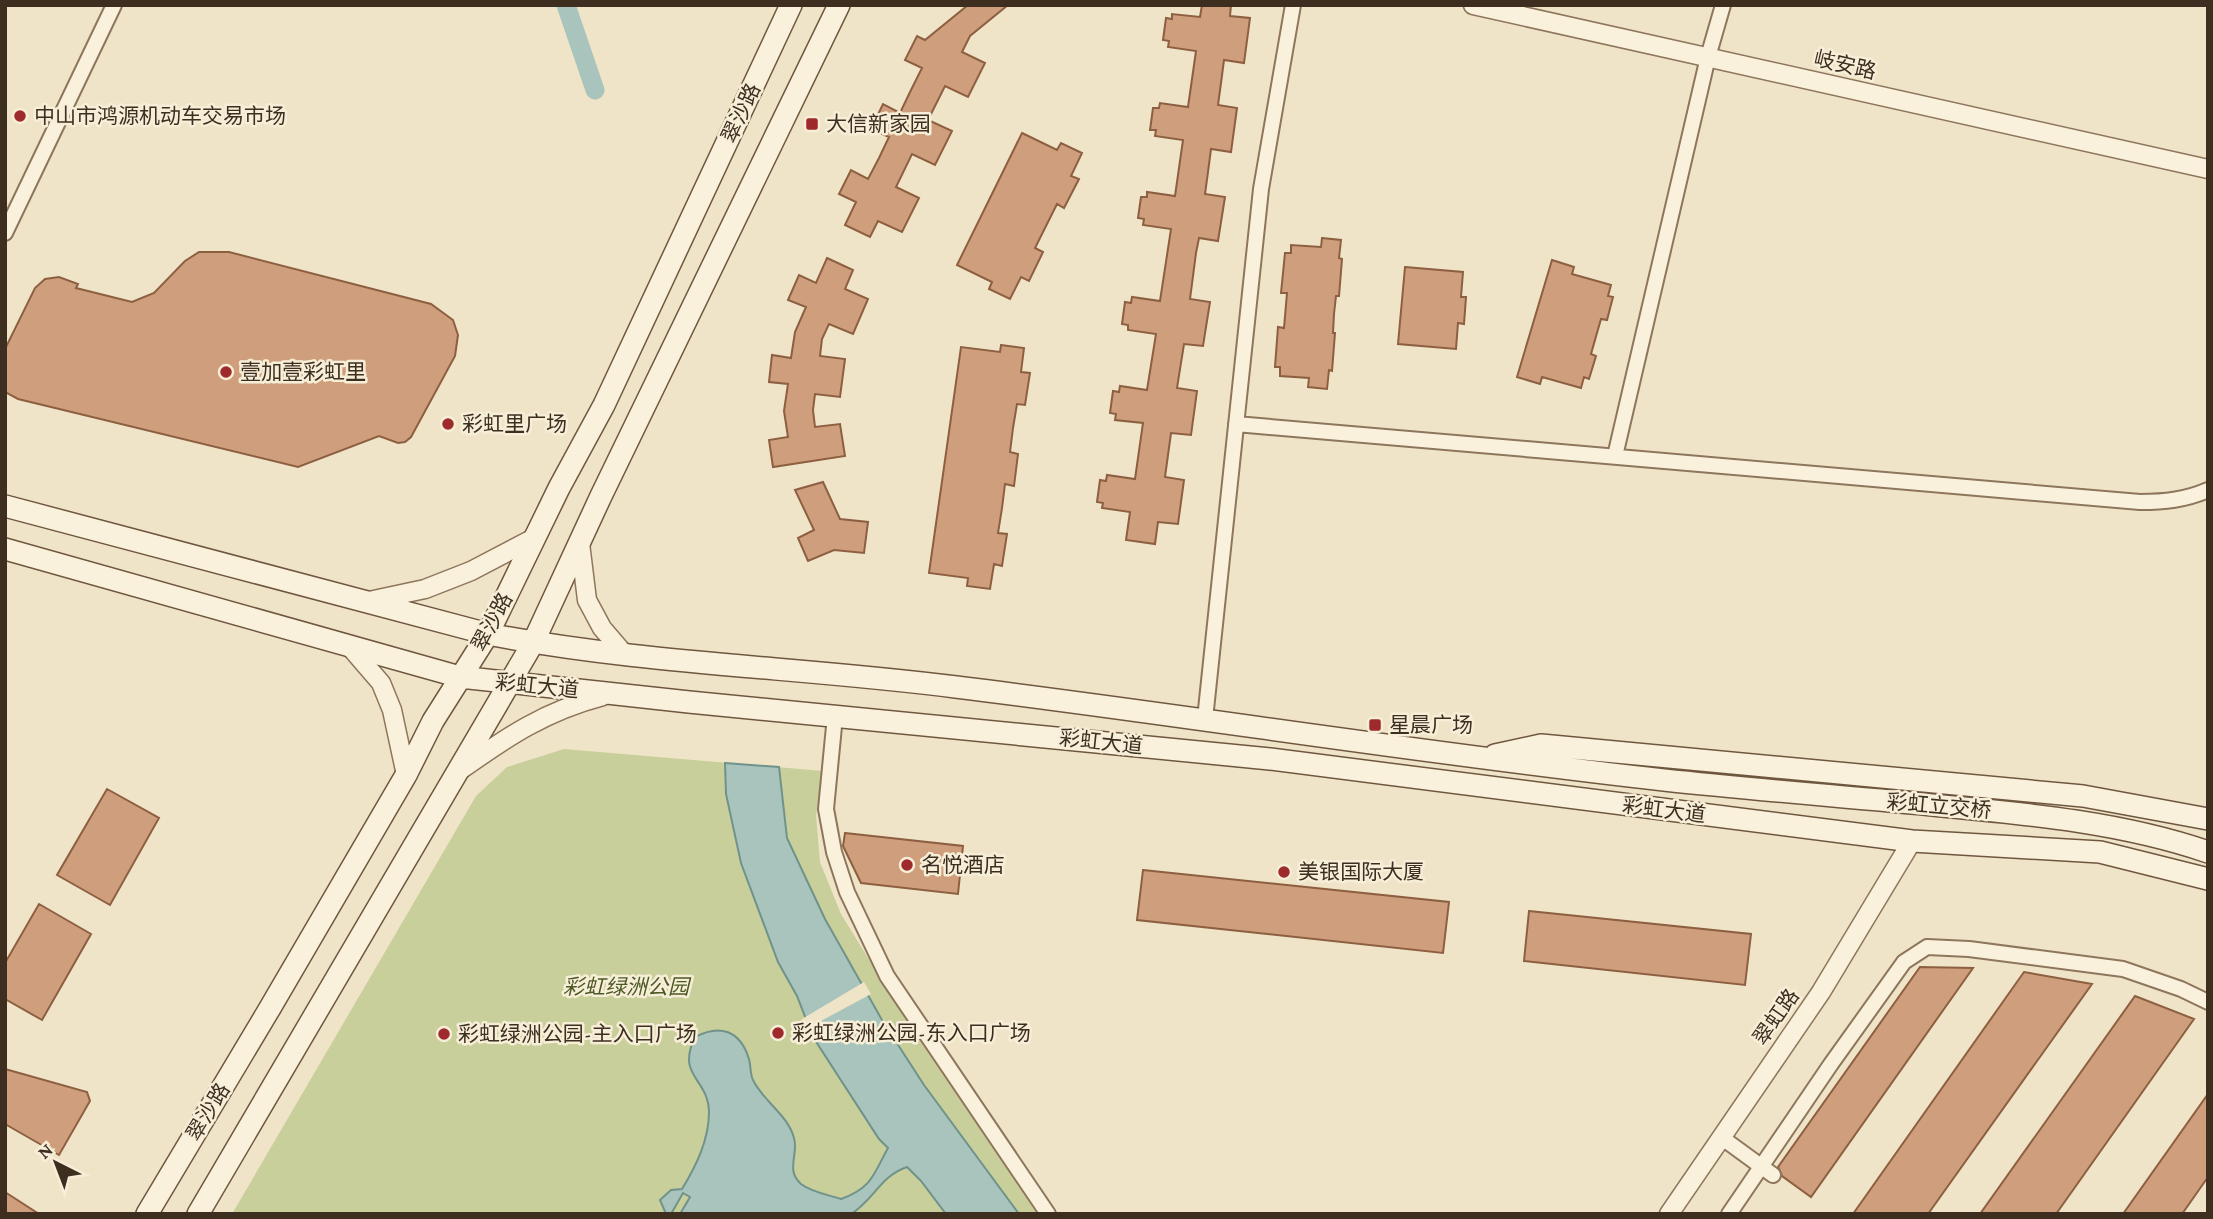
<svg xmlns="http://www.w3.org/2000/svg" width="2213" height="1219" viewBox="0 0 2213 1219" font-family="'Crimson Pro','Noto Sans SC',serif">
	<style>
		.green { fill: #c9cf9b }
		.water { fill: #a9c4bc; stroke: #6f938a; stroke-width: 2 }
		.pier { fill: #f0e4c8 }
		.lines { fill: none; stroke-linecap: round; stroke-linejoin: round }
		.canal { stroke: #a9c4bc; stroke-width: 19 }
		.building { fill: #cf9f7d; stroke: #8d5f41; stroke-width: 2 }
		.minor-casing { stroke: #8d765c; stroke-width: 18 }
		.tertiary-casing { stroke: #8d765c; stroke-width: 21 }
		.secondary-casing { stroke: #6f573f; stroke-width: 24 }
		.minor { stroke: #faf1dc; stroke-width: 14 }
		.tertiary { stroke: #faf1dc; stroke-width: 18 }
		.secondary { stroke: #faf1dc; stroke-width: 21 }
		.poi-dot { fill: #9e2a2b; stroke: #f7eed8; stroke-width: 2.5 }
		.labels { text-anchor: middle; stroke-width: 5; stroke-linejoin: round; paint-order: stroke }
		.street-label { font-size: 21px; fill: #3d2e20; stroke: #f7eed8 }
		.poi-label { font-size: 21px; fill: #3d2e20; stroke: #f7eed8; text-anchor: start }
		.park-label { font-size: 21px; font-style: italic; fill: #4d5a26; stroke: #f7eed8 }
	</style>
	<rect width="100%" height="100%" fill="#f0e4c8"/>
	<path class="green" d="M564 749 823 771 816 815 820 862 841 914 910 1026 1037 1214H232L476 796 507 767Z"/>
	<path class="water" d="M725 763 779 767 787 838 825 919 882 1020 924 1085 1019 1214H946L921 1181 907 1167C880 1176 874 1200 851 1214H680L690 1197 683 1193 671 1214H666L660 1200 671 1190 682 1189C696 1166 709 1140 709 1112 708 1077 676 1077 695 1037 720 1024 740 1030 749 1059 751 1066 750 1074 753 1080 763 1101 788 1115 794 1138 799 1154 785 1170 801 1184 811 1192 829 1195 841 1199 872 1188 873 1175 888 1148L879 1139 813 1037 797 996 778 962 741 863 726 794Z"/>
	<path class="pier" d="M864 982 871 994 806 1029 802 1019Z"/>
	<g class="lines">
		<path class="canal" d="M566 5 595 90"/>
	</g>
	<path class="building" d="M968 5H1008L970 36 962 52 985 63 968 97 945 86 928 120 952 131 935 165 912 154 896 187 919 198 902 232 878 221 870 237 845 225 856 202 839 194 851 170 868 179 879 158 889 137 871 129 883 104 900 113 911 90 922 68 905 60 917 36 925 40Z
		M1202 5H1231L1230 16 1250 18 1244 63 1224 60 1221 83 1218 105 1237 108 1231 152 1211 149 1208 172 1205 194 1225 197 1218 241 1199 238 1196 253 1190 299 1210 302 1203 346 1184 344 1177 388 1197 391 1191 435 1171 433 1165 477 1184 480 1178 524 1158 522 1155 544 1126 540 1130 512 1102 508 1103 503 1097 502 1100 480 1106 481 1107 475 1135 479 1143 423 1115 420 1116 414 1110 413 1113 391 1119 392 1120 386 1147 390 1156 334 1128 330V325L1122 324 1125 302 1131 303 1132 297 1160 301 1171 229 1143 225 1144 219 1138 218 1141 197H1147V192L1175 196 1183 140 1155 136 1156 130H1150L1153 108H1159L1160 103 1188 107 1196 51 1168 47 1169 41 1163 40 1166 18 1172 19V14L1200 17Z
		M1022 133 1057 150 1061 143 1082 153 1071 176 1079 179 1064 208 1057 204 1035 248 1043 252 1029 281 1021 277 1010 299 989 289 992 282 957 265Z
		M1322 238 1341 240 1339 258 1342 259 1339 296H1336L1334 314 1333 333H1335L1332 371 1329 370 1327 389 1308 387 1309 378 1280 376V367H1275L1278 327 1284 328 1287 293H1281L1285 253H1291V245L1321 247Z
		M199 252H229L431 304 453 320 458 335 455 356 411 437 405 442 398 443 379 436 298 467 18 399 5 392V349L35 288 45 279 59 277 78 284 76 288 132 302 154 293 185 261Z
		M827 258 853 270 845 289 868 299 853 334 829 324 822 339 820 356 845 359 840 397 815 394 813 410 815 427 840 424 845 456 773 467 769 440 788 437 784 411 788 384 769 382 772 355 791 358 795 332 806 307 788 300 799 275 816 283Z
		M1552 260 1574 267 1572 274 1611 285 1608 296 1613 297 1607 320 1601 319 1591 354 1596 356 1589 379 1584 377 1581 388 1542 377 1540 384 1517 377Z
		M1405 267 1463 272 1461 297H1466L1464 324 1458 323 1456 349 1398 344Z
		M1001 345 1024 348 1021 372 1030 373 1025 405 1017 404 1013 428 1010 452 1018 454 1014 486 1005 484 1002 508 998 533 1007 534 1002 566 994 564 990 589 967 586 968 578 929 573 961 347 1000 352Z
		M823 482 840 519 868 522 864 553 834 550 808 561 798 538 814 530 795 490Z
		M107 789 159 818 110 905 57 875Z
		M845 833 963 846 958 894 861 883 843 846Z
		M1143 870 1449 902 1443 953 1137 920Z
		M39 904 91 934 42 1020 5 999V963Z
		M1529 911 1751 934 1745 985 1524 961Z
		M1920 967 1973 968 1811 1197 1782 1176 1778 1167Z
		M2024 972 2092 984 1928 1214H1853Z
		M2135 996 2194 1019 2056 1214H1980Z
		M5 1069 87 1092 90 1101 59 1155 5 1124Z
		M2208 1094V1177L2182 1214H2123Z
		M5 1192 39 1214H5Z"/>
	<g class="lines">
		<g class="minor-casing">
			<path id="minor" d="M5 233 114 5
				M1236 424 2140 502C2164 502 2185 500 2208 490
				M1615 456 1708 57 1723 5
				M835 716 826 809 834 852 847 892 887 976 1048 1214
				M1205 719 1261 189 1293 5
				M1721 1137 1773 1175
				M1729 1214 1831 1064 1904 962 1927 947 1969 949 2123 969 2181 989 2208 1002"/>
		</g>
		<g class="tertiary-casing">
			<path id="tertiary" d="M1473 5 2208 169
				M580 543 587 600 602 628 626 656
				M369 601 425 589 471 571 534 538
				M350 647 381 683 392 710 406 775
				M459 771C507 737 545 711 603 696
				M1669 1214 1821 992 1912 841"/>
		</g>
		<g class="secondary-casing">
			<path id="secondary" d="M5 506 488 634C642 664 800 667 956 687 1192 716 1427 754 1664 780 1757 790 1850 797 1942 806 2030 814 2124 823 2208 852
				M5 549 460 677 689 702 1270 759 1912 841 2100 852 2208 879
				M1495 755 1541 745 2083 796 2208 819
				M147 1214 270 1008 406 775 433 721 488 634 559 488 604 405 791 5
				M198 1214 533 643 601 496 839 5"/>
		</g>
		<use href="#minor" class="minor"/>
		<use href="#tertiary" class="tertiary"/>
		<use href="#secondary" class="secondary"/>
	</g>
	<g class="poi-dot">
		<circle cx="20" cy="116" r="7"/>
		<rect x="805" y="117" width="14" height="14" rx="3.5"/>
		<circle cx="226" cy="372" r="7"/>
		<circle cx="448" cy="424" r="7"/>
		<rect x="1368" y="718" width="14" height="14" rx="3.5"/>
		<circle cx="907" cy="865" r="7"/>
		<circle cx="1284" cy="872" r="7"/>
		<circle cx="778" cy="1033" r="7"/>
		<circle cx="444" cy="1034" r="7"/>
	</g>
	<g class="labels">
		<g class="street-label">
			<text transform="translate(1845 65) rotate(13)" y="7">岐安路</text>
			<text transform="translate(741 113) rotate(-65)" y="7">翠沙路</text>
			<text transform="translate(492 622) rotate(-62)" y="7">翠沙路</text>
			<text transform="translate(537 686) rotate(6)" y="7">彩虹大道</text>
			<text transform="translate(1101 742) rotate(6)" y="7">彩虹大道</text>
			<text transform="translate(1939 806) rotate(5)" y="7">彩虹立交桥</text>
			<text transform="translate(1664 810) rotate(7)" y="7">彩虹大道</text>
			<text transform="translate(1776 1017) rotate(-55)" y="7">翠虹路</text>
			<text transform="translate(208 1112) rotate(-59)" y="7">翠沙路</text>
		</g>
		<g class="poi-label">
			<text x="34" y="123">中山市鸿源机动车交易市场</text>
			<text x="826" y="131">大信新家园</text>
			<text x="240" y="379">壹加壹彩虹里</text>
			<text x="462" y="431">彩虹里广场</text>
			<text x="1389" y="732">星晨广场</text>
			<text x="921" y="872">名悦酒店</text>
			<text x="1298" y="879">美银国际大厦</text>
			<text x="792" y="1040">彩虹绿洲公园-东入口广场</text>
			<text x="458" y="1041">彩虹绿洲公园-主入口广场</text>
		</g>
		<g class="park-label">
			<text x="626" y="994">彩虹绿洲公园</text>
		</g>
	</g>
	<rect width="2213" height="1219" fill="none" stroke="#3d2e20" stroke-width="14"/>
	<g transform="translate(56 1163) rotate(318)" stroke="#f7eed8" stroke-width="5" paint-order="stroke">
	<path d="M0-5L12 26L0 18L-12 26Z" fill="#3d2e20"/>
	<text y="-10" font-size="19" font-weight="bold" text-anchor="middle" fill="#3d2e20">N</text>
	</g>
</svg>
